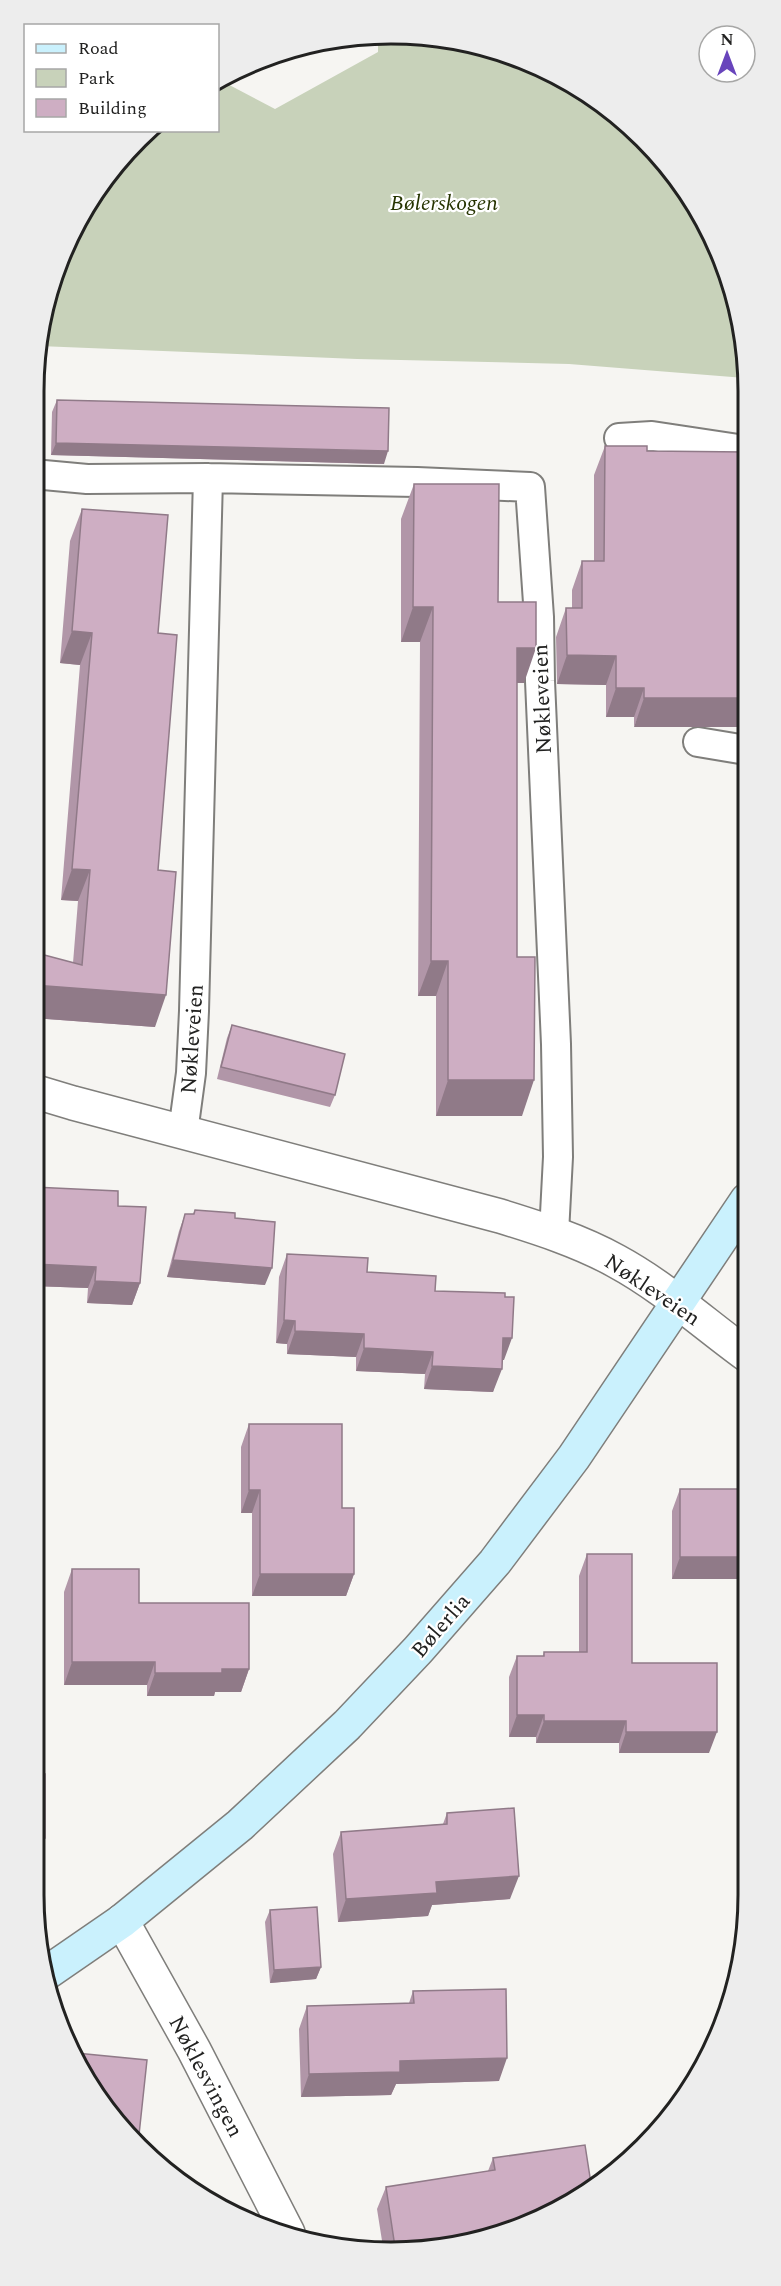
<svg xmlns="http://www.w3.org/2000/svg" width="781" height="2286" viewBox="0 0 781 2286" font-family="Spectral,serif">
	<style>
		.green { fill: #c8d2ba }
		.lines { fill: none; stroke-linecap: round; stroke-linejoin: round }
		.lane-casing { stroke: #7f7e7b; stroke-width: 32 }
		.street-casing { stroke: #7f7e7b; stroke-width: 36 }
		.secondary-casing { stroke: #7f7e7b; stroke-width: 36 }
		.lane { stroke: #fff; stroke-width: 28 }
		.street { stroke: #fff; stroke-width: 33 }
		.secondary { stroke: #caf1fd; stroke-width: 33 }
		.wall { fill: #b196a8 }
		.shaded-wall { fill: #907a88 }
		.building { fill: #ceaec3; stroke: #907a88; stroke-width: 1.5 }
		.labels { text-anchor: middle; stroke-width: 4.5; stroke-linejoin: round; paint-order: stroke }
		.park-label { font-size: 22px; font-style: italic; fill: #263400; stroke: #fff }
		.street-label { font-size: 22px; fill: #222221; stroke: #fff }
		.rim { fill: none; stroke: #222221; stroke-width: 3 }
	</style>
	<rect width="100%" height="100%" fill="#f6f5f2"/>
	<path class="green" d="M378 38 483 45 570 81 660 155 721 253 745 344V378L569 364 357 359 39 346 45 298 107 173 155 131 218 130V79L275 109 378 52Z"/>
	<g class="lines">
		<g class="lane-casing">
			<path id="lane" d="M619 438 652 436 745 450
				M33 474 87 479 208 478 417 482 530 487 539 617 540 681 556 1044 558 1157 554 1233
				M698 742 746 750
				M183 1132 191 1073 194 1011 208 478"/>
		</g>
		<g class="street-casing">
			<path id="street" d="M33 1091 73 1103 500 1216C539 1228 580 1241 616 1261 664 1287 703 1323 747 1355
				M122 1921 194 2050 288 2233"/>
		</g>
		<g class="secondary-casing">
			<path id="secondary" d="M48 1972 122 1921 240 1825 347 1725 418 1650 495 1562 574 1457 747 1200"/>
		</g>
		<use href="#lane" class="lane"/>
		<use href="#street" class="street"/>
		<use href="#secondary" class="secondary"/>
	</g>
	<path class="wall" d="M57 400 384 464 51 455 52 412Z
		M605 446 647 451 745 452 634 727V717H606V685L557 684 556 637 566 608H572V590L582 561H594V475Z
		M414 484 498 602 524 683H517V957L522 1116H436V996H418L420 642H401V519Z
		M82 509 158 633V870L155 1027 33 1018V952L73 963 78 901 61 900 80 665 60 663 70 541Z
		M746 913V976H745L744 918Z
		M232 1025 335 1095 330 1107 217 1079 227 1038Z
		M33 1187 118 1206 140 1283 132 1305 87 1303 88 1288 33 1286Z
		M195 1210 235 1218 265 1285 167 1277 179 1231 185 1214H193Z
		M287 1254 367 1272 435 1291 505 1297 504 1360H502L493 1392 424 1389 425 1374 356 1371V1357L287 1354V1344L276 1343 279 1277Z
		M249 1424 342 1508 354 1574 346 1596H252V1513H241V1447Z
		M680 1489 747 1579H672V1511Z
		M587 1554 632 1663 709 1753H619V1743H536V1737H509V1677L517 1656H543L544 1652H579V1576Z
		M72 1569 139 1603 249 1669 241 1692H215L214 1696H147V1685H64V1592Z
		M447 1813 510 1899 432 1905 428 1916 338 1922 333 1854 341 1832 443 1824Z
		M270 1910 321 1967 316 1979 270 1983 265 1922Z
		M413 1991 499 2081 396 2084 391 2095 301 2097 299 2029 307 2006 409 2003Z
		M493 2158 592 2190 483 2241 383 2247 377 2209 386 2187 488 2171Z"/>
	<path class="shaded-wall" d="M56 443 388 451 384 464 51 455Z
		M413 607H433L420 642H401Z
		M72 631 92 633 80 665 60 663Z
		M517 648H536L524 683H504Z
		M567 655 616 656 606 685 557 684Z
		M616 688H644L634 717H606Z
		M644 698H746V727H634Z
		M72 869 90 870 78 901 61 900Z
		M431 961H448L436 996H418Z
		M33 985 166 995 155 1027 33 1018Z
		M448 1080H534L522 1116H436Z
		M173 1260 272 1268 265 1285 167 1277Z
		M33 1264 96 1267 88 1288 33 1286Z
		M95 1281 140 1283 132 1305 87 1303Z
		M284 1320 295 1321 287 1344 276 1343Z
		M295 1331 364 1334 356 1357 287 1354Z
		M503 1338H512L504 1360H495Z
		M364 1348 433 1352 425 1374 356 1371Z
		M432 1366 502 1369 493 1392 424 1389Z
		M249 1490H260L252 1513H241Z
		M680 1557H747V1579H672Z
		M260 1574H354L346 1596H252Z
		M72 1662H155L147 1685H64Z
		M222 1669H249L241 1692H215L214 1696H147L155 1673Z
		M517 1715H544L536 1737H509Z
		M544 1721H626L619 1743H536Z
		M626 1732H717L709 1753H619Z
		M33 1838H45L37 1861H33Z
		M519 1876 510 1899 432 1905 428 1916 338 1922 346 1899 436 1882Z
		M321 1967 316 1979 270 1983 274 1970Z
		M507 2058 499 2081 396 2084 391 2095 301 2097 309 2074 400 2061Z
		M520 2224 483 2241 487 2229Z"/>
	<path class="building" d="M57 400 389 408 388 451 56 443Z
		M605 446H647V451L745 452 746 698H644V688H616V656L567 655 566 608H582V561H604Z
		M414 484H499L498 602H536V648H517V957H535L534 1080H448V961H431L433 607H413Z
		M82 509 168 515 158 633 177 635 158 870 176 872 166 995 33 985V952L82 965 90 870 72 869 92 633 72 631Z
		M232 1025 345 1054 335 1095 221 1067Z
		M33 1187 118 1191V1206L146 1207 140 1283 95 1281 96 1267 33 1264Z
		M195 1210 235 1213V1218L275 1222 272 1268 173 1260 185 1214H194Z
		M287 1254 368 1258 367 1272 436 1276 435 1291 505 1293V1297H514L512 1338H503L502 1369 432 1366 433 1352 364 1348V1334L295 1331V1321L284 1320Z
		M249 1424H342V1508H354V1574H260V1490H249Z
		M680 1489H747V1557H680Z
		M587 1554H632V1663H717V1732H626V1721H544V1715H517V1656H544V1652H587Z
		M72 1569H139V1603H249V1669H222V1673H155V1662H72Z
		M33 1773 45 1774V1838H33Z
		M514 1808 519 1876 436 1882 437 1893 346 1899 341 1832 447 1824V1813Z
		M317 1907 321 1967 274 1970 270 1910Z
		M506 1989 507 2058 400 2061V2072L309 2074 307 2006 414 2003 413 1991Z
		M76 2053 147 2060 138 2144 122 2131 76 2057Z
		M585 2145 592 2190 589 2193 520 2224 487 2229 489 2238 484 2240 395 2247 386 2187 495 2170 493 2158Z"/>
	<g class="labels">
		<g class="park-label">
			<text x="444" y="210">Bølerskogen</text>
		</g>
		<g class="street-label">
			<text transform="translate(541 699) rotate(-92)" y="8">Nøkleveien</text>
			<text transform="translate(191 1039) rotate(-86)" y="8">Nøkleveien</text>
			<text transform="translate(653 1289) rotate(34)" y="8">Nøkleveien</text>
			<text transform="translate(440 1625) rotate(-49)" y="8">Bølerlia</text>
			<text transform="translate(207 2076) rotate(62)" y="8">Nøklesvingen</text>
		</g>
	</g>
	<path d="M0 0H781V2286H0ZM391 44H391A347 347 0 0 1 738 391V1895A347 347 0 0 1 391 2242H391A347 347 0 0 1 44 1895V391A347 347 0 0 1 391 44Z" fill="#ededed" fill-rule="evenodd"/>
	<path class="rim" d="M391 44H391A347 347 0 0 1 738 391V1895A347 347 0 0 1 391 2242H391A347 347 0 0 1 44 1895V391A347 347 0 0 1 391 44Z"/>
	<rect x="24" y="24" width="195" height="108" fill="#ffffff" stroke="#a7a7a6" stroke-width="1.5"/>
	<rect x="36" y="44" width="30" height="9" fill="#caf1fd" stroke="#a7a7a6" stroke-width="1.5"/>
	<text x="78" y="54" font-size="18" fill="#222221">Road</text>
	<rect x="36" y="69" width="30" height="18" fill="#c8d2ba" stroke="#a7a7a6" stroke-width="1.5"/>
	<text x="78" y="84" font-size="18" fill="#222221">Park</text>
	<rect x="36" y="99" width="30" height="18" fill="#ceaec3" stroke="#a7a7a6" stroke-width="1.5"/>
	<text x="78" y="114" font-size="18" fill="#222221">Building</text>
	<g transform="translate(727 54)"><circle r="28" fill="#ffffff" stroke="#a7a7a6" stroke-width="1.5"/>
	<path d="M0-4.5L10 22L0 15L-10 22Z" fill="#6844bc"/>
	<text y="-9" font-size="16" font-weight="bold" text-anchor="middle" fill="#222221">N</text>
	</g>
</svg>
